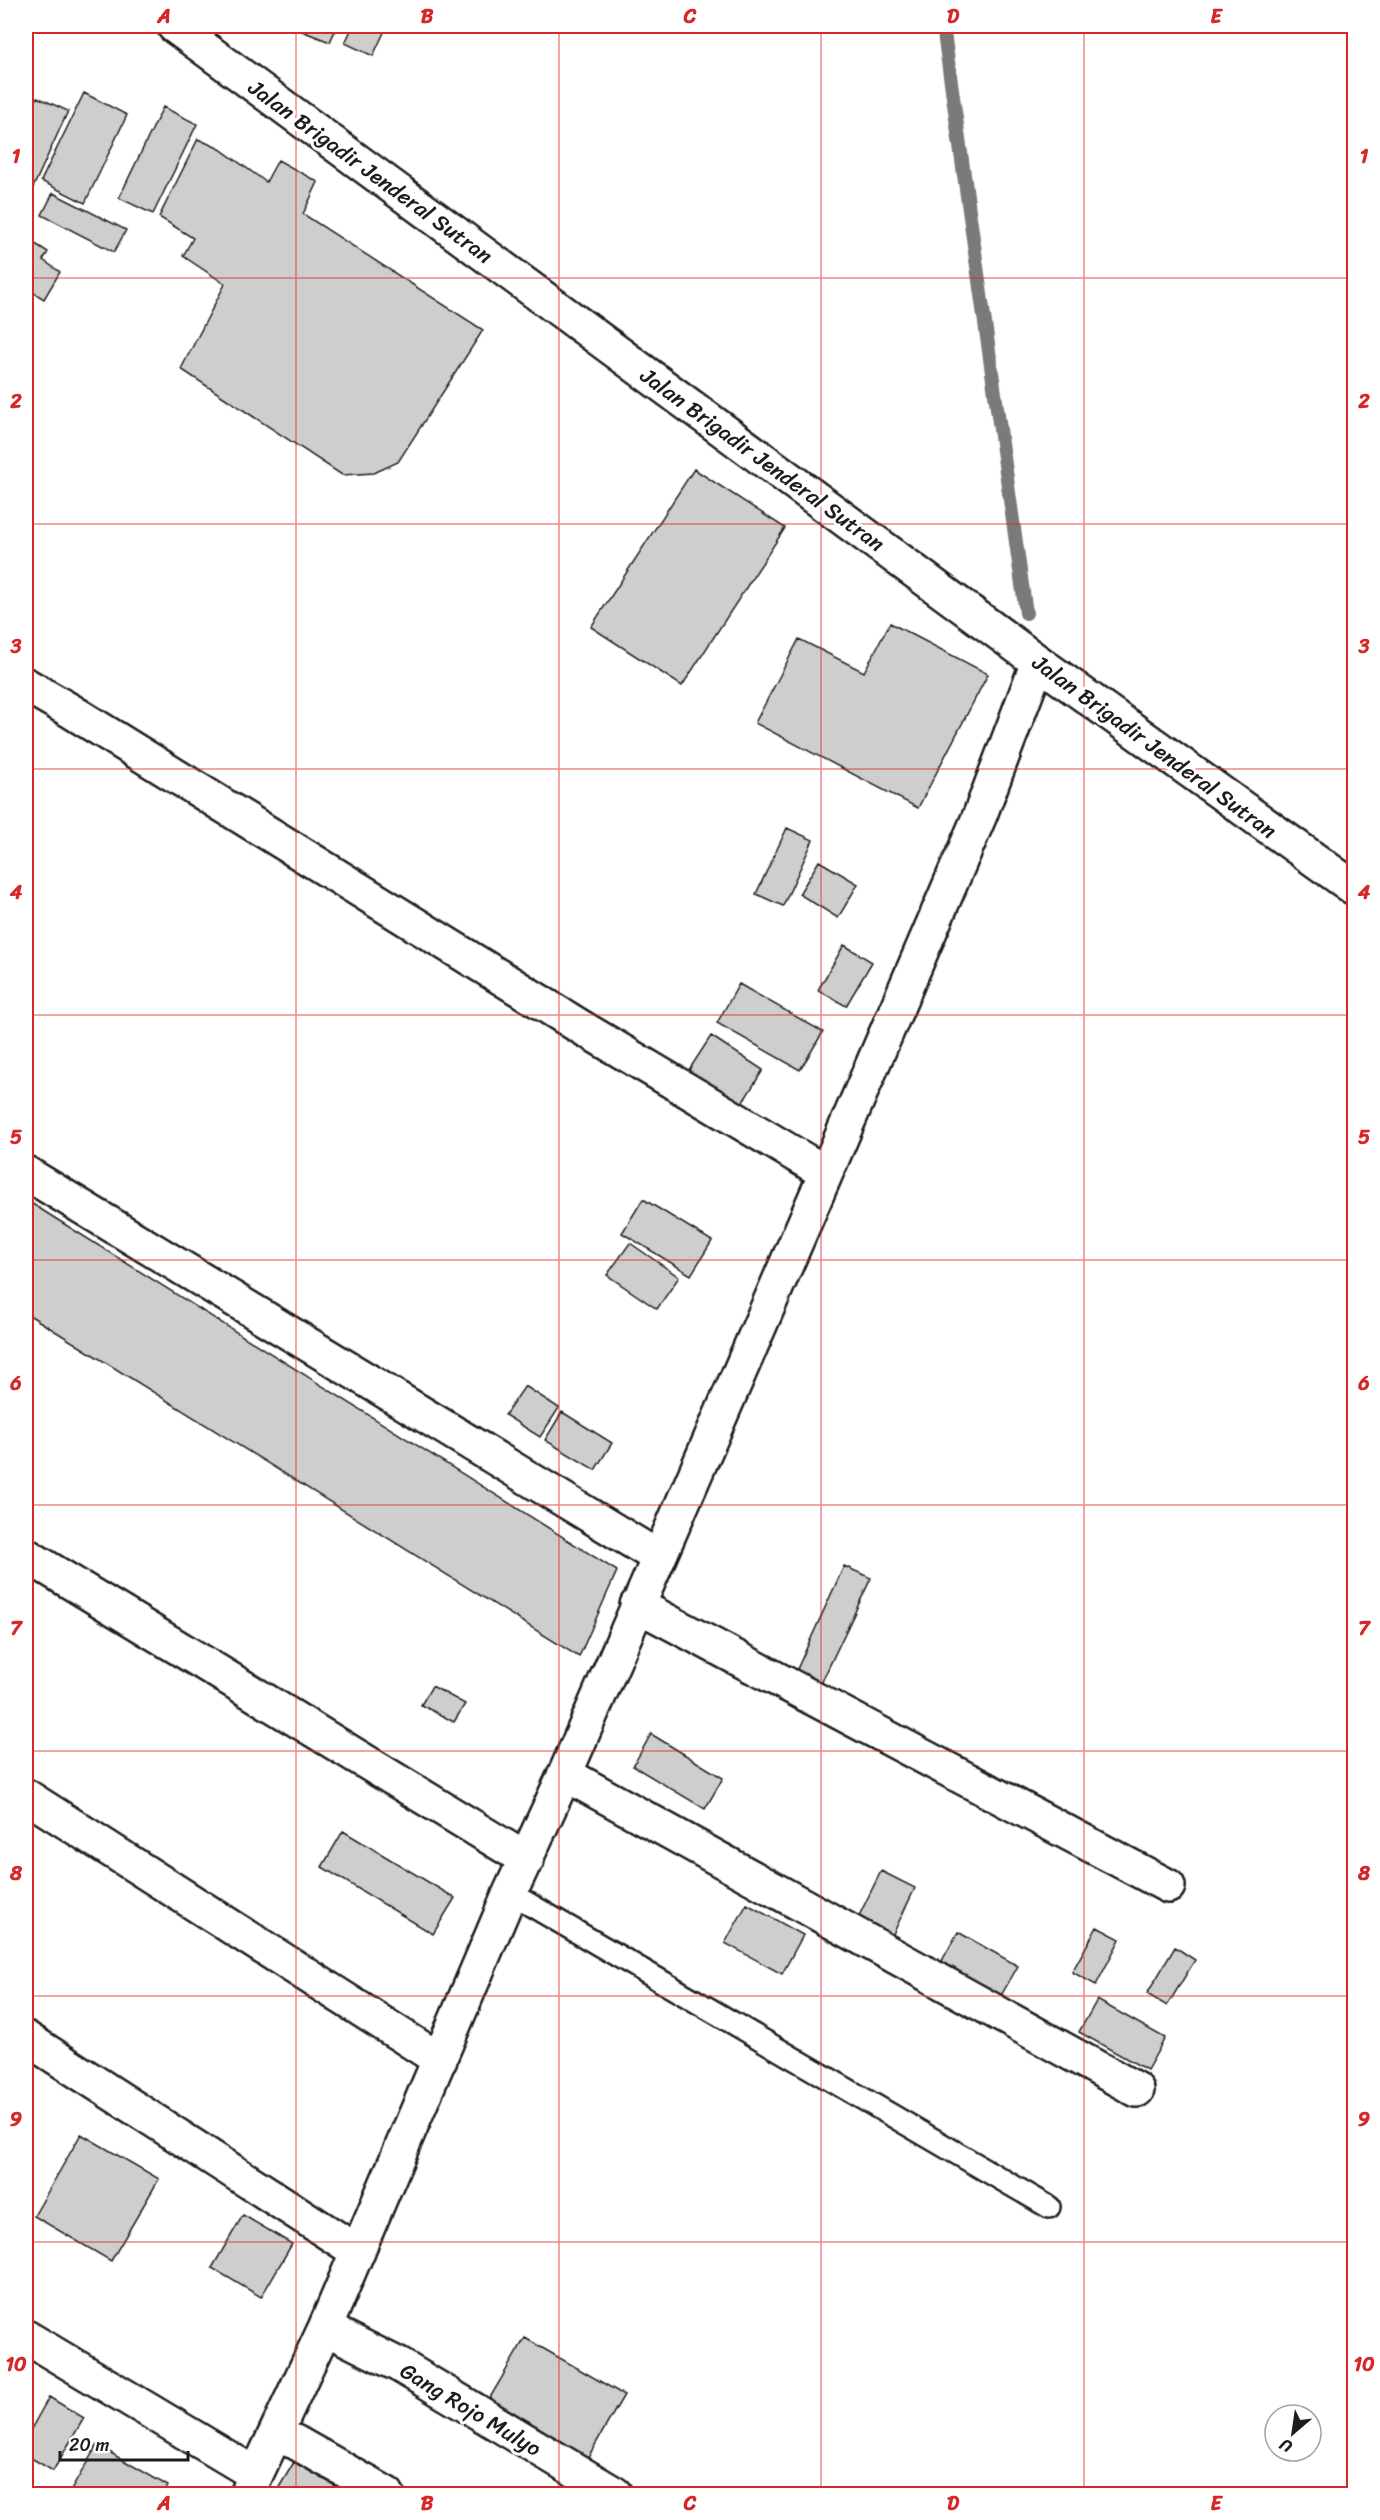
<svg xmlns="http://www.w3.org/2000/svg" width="1380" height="2520" viewBox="0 0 1380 2520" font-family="Sriracha,sans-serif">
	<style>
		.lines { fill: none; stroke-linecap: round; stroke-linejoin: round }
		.stream { stroke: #7a7a7a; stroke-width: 14 }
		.building { fill: #cecece; stroke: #1c1c1c; stroke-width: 1.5 }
		.lane-casing { stroke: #1c1c1c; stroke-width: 26 }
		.street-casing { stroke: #1c1c1c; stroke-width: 38 }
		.secondary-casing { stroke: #1c1c1c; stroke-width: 38 }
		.lane { stroke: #fff; stroke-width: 21 }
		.street { stroke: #fff; stroke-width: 33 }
		.secondary { stroke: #fff; stroke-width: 33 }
		.grid { fill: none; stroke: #d62828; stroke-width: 1.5; stroke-opacity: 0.55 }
		.labels { text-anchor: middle; stroke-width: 6; stroke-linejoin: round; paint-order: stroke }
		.street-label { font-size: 22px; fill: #1c1c1c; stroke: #fff }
		.neatline { fill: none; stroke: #d62828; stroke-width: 2 }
		.grid-label { font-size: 20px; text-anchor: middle; font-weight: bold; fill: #d62828 }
	</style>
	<rect width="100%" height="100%" fill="#fff"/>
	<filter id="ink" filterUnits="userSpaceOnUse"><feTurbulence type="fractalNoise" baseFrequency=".0167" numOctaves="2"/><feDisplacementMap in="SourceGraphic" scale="12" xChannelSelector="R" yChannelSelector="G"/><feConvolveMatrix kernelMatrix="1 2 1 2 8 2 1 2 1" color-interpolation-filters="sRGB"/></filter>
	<g filter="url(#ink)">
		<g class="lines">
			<path class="stream" d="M943 26 1026 613"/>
		</g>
		<path class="building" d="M295 26H337L330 42 294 28Z
			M353 26H387L373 56 345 43Z
			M84 93 127 115 85 203 41 181Z
			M37 97 68 111 26 203V101L34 105Z
			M163 107 197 124 153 214 119 198Z
			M198 139 220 149 266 182 278 160 318 182 303 214 483 330 398 462 374 473 342 475 181 369 225 284 183 256 193 238 159 217Z
			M53 193 126 230 114 252 42 215Z
			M26 238 48 252 43 260 60 272 44 299 26 288Z
			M694 469 785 528 682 686 591 627Z
			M890 623 988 674 918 808 755 723 799 639 864 672Z
			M787 828 813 840 783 906 756 894Z
			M819 861 858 884 838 918 799 894Z
			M844 945 872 962 846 1006 818 990Z
			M739 984 823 1032 800 1070 717 1023Z
			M711 1036 763 1070 736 1113 683 1079Z
			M643 1199 712 1241 691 1275 622 1233Z
			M26 1200 617 1571 579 1657 26 1313Z
			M630 1243 679 1277 657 1309 607 1275Z
			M525 1386 559 1408 540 1437 505 1415Z
			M562 1412 612 1443 595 1470 545 1440Z
			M844 1566 871 1578 818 1690 793 1678Z
			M432 1686 465 1704 454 1722 421 1705Z
			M651 1734 723 1778 705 1809 633 1766Z
			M343 1831 455 1898 433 1934 322 1867Z
			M881 1871 915 1888 892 1936 857 1920Z
			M747 1904 803 1935 782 1974 725 1943Z
			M1097 1927 1120 1939 1096 1985 1072 1972Z
			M958 1932 1018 1966 999 1999 939 1966Z
			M1175 1947 1195 1960 1167 2006 1147 1994Z
			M1097 2000 1165 2038 1147 2070 1079 2032Z
			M81 2134 159 2179 111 2261 34 2216Z
			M243 2215 292 2244 261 2297 212 2268Z
			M525 2338 624 2395 587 2459 488 2401Z
			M49 2397 84 2418 53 2471 26 2455V2438Z
			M97 2445 168 2486 164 2494H69Z
			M294 2462 350 2494H275Z"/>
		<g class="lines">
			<g class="lane-casing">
				<path id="lane" d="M510 1893 1049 2207"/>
			</g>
			<g class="street-casing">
				<path id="street" d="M26 685 71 711 579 1026 826 1173
					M26 1173 658 1557
					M26 1555 527 1860
					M637 1605 1168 1886
					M565 1774 1137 2090
					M26 1796 440 2060
					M26 2038 358 2252
					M325 2328 399 2365 615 2494
					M26 2337 255 2474
					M275 2435 295 2442 387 2494
					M247 2494 325 2328 510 1893 565 1774 826 1173 980 815 1038 662"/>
			</g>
			<g class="secondary-casing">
				<path id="secondary" d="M174 26 1038 662 1354 888"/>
			</g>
			<use href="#lane" class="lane"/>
			<use href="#street" class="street"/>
			<use href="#secondary" class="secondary"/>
		</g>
	</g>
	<path class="grid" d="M296 26V2494M559 26V2494M821 26V2494M1084 26V2494M26 278H1354M26 524H1354M26 769H1354M26 1015H1354M26 1260H1354M26 1505H1354M26 1751H1354M26 1996H1354M26 2242H1354"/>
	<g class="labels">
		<g class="street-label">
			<text transform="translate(371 171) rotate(36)" y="8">Jalan Brigadir Jenderal Sutran</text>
			<text transform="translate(763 459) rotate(36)" y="8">Jalan Brigadir Jenderal Sutran</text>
			<text transform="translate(1155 746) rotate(36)" y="8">Jalan Brigadir Jenderal Sutran</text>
			<text transform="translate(471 2409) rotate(31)" y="8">Gang Rojo Mulyo</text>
		</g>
	</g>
	<rect width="1380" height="2520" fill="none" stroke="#fff" stroke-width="66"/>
	<g transform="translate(1293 2433) rotate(209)"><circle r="28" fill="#ffffff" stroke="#a4a4a4" stroke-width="1.5"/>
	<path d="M0-4.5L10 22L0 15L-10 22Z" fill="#1c1c1c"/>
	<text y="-9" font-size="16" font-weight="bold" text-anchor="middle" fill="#1c1c1c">U</text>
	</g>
	<path d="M60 2451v9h128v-9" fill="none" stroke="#1c1c1c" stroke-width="3"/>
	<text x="69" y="2451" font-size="18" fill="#1c1c1c" stroke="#ffffff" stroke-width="4.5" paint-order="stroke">20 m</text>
	<rect x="33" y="33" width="1314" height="2454" class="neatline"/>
	<g class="grid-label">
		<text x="164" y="23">A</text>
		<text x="427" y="23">B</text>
		<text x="690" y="23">C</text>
		<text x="953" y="23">D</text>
		<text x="1216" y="23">E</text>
		<text x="16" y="163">1</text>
		<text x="1364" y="163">1</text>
		<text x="16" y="408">2</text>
		<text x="1364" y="408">2</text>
		<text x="16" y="653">3</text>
		<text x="1364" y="653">3</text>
		<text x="16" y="899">4</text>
		<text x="1364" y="899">4</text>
		<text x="16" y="1144">5</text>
		<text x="1364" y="1144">5</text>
		<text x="16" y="1390">6</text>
		<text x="1364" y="1390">6</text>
		<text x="16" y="1635">7</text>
		<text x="1364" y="1635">7</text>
		<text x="16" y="1880">8</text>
		<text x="1364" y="1880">8</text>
		<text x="16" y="2126">9</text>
		<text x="1364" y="2126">9</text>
		<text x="16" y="2371">10</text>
		<text x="1364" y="2371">10</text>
		<text x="164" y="2510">A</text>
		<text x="427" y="2510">B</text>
		<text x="690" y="2510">C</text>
		<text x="953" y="2510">D</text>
		<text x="1216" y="2510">E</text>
	</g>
</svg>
